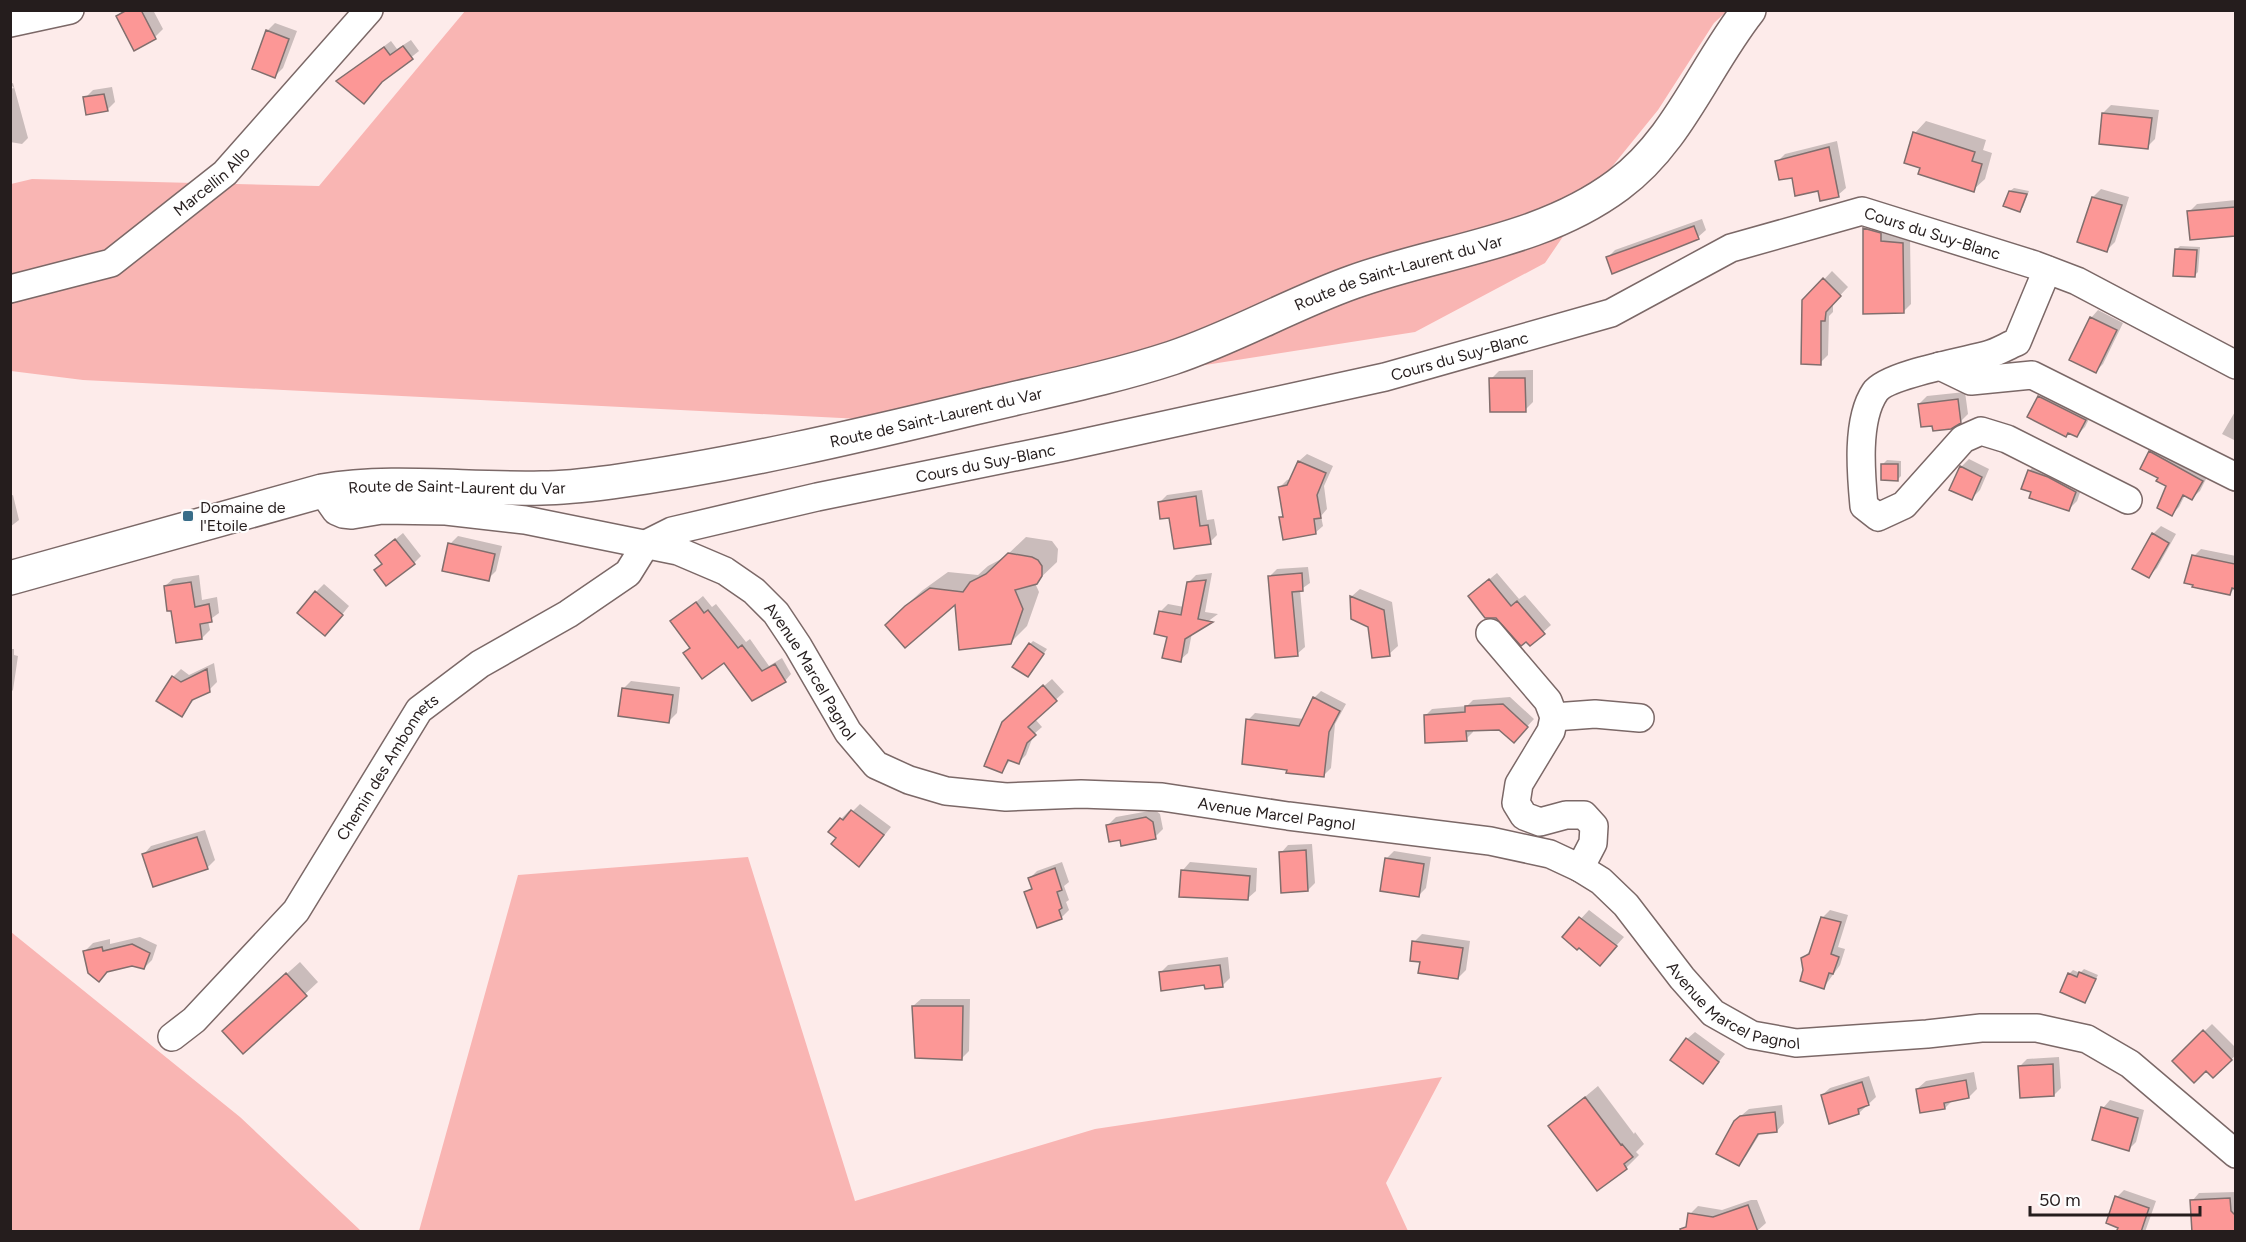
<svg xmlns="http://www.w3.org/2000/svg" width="2246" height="1242" viewBox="0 0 2246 1242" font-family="Figtree,sans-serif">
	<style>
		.green { fill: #f9b5b3 }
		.shadow { fill: #0003 }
		.building { fill: #fc9796; stroke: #816e6d; stroke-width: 1.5 }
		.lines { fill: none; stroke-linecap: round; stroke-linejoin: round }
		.street-casing { stroke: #7b6867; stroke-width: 30 }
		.secondary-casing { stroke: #7b6867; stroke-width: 36 }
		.street { stroke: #fff; stroke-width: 27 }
		.secondary { stroke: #fff; stroke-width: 33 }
		.poi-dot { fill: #386d89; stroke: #fdfdfd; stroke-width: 2 }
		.labels { text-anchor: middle; stroke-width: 4.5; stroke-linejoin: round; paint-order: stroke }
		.street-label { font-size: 16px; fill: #251d1d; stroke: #fdfdfd }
		.poi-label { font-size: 16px; fill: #251d1d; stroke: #fdfdfd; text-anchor: start }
	</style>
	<rect width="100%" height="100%" fill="#fdebea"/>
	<path class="green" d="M465 11H1727L1714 23 1658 110 1602 179 1545 263 1415 332 861 419 83 380 11 371V184L32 179 319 186Z
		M748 857 855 1201 1095 1129 1442 1077 1386 1183 1408 1231H419L518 875Z
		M11 932 240 1117 361 1231H11Z"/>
	<path class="shadow" d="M123 10H153L163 29 155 37 118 16Z
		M275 23 297 31 283 68 275 76 267 31Z
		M411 40 419 51 384 79 339 80 391 41 397 49Z
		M13 83 28 138 22 144 10 142V89L14 88 10 84Z
		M112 87 115 102 107 110 85 98 93 90Z
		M2111 105 2159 110 2155 139 2147 147 2103 113Z
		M1926 121 1986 140 1983 150 1992 153 1985 179 1973 190 1922 167 1906 162 1915 133Z
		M1837 141 1846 188 1838 195 1819 189 1793 176 1777 162 1785 154Z
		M2014 188 2029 191 2023 207 2020 210 2010 191Z
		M2101 189 2129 197 2115 242 2107 250 2093 197Z
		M2236 200V235L2191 238 2189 212 2197 204Z
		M1702 219 1706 230 1698 237 1613 272 1608 257 1615 250Z
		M1872 221 1888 226V234L1910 236 1911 304 1903 312 1865 229Z
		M2180 246 2200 247 2198 272 2194 276 2176 250Z
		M1832 271 1848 287 1833 303V312L1829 316 1828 355 1820 363 1804 301Z
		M2098 310 2123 323 2103 364 2096 371 2091 318Z
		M1533 370V402L1525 410 1491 379 1499 371Z
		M2048 389 2093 411 2085 427 2077 435 2070 432 2066 435 2029 416 2040 397Z
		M1965 392 1968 414 1960 422 1919 404 1927 396Z
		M2236 410V441L2222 434Z
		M2158 445 2209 473 2200 491 2192 498 2185 495 2179 507 2172 514 2168 486 2160 478 2151 452Z
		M1307 454 1333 466 1324 486 1327 509 1321 516 1323 526 1315 533 1280 518 1284 514 1280 487 1287 480 1291 479 1299 461Z
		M1969 459 1989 469 1980 490 1971 499 1961 467Z
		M1887 460 1901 461V476L1898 479 1883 464Z
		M2037 463 2083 484 2077 501 2069 509 2032 491 2029 471Z
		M1202 490 1207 520 1214 519 1217 535 1210 542 1170 516 1160 502 1167 495Z
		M13 495 19 520 10 527V496Z
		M2161 526 2176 534 2157 568 2149 576 2153 534Z
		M403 533 421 556 414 563H383L377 555Z
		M458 536 502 546 496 571 488 579 450 544Z
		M1026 537 1052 541 1058 549 1057 562 1035 583 1039 592 1027 626 1010 643 956 602 903 608 923 590 948 572 978 575 988 566 1005 557Z
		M2201 549 2236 556V587L2230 593 2194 556Z
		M1308 567 1310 583 1300 590 1305 647 1297 654 1269 577 1277 569Z
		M1212 573 1205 612 1218 614 1192 633 1188 653 1180 660 1160 612 1168 604 1184 607 1189 582 1196 575Z
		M1497 573 1519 599 1525 595 1551 625 1530 644 1478 589Z
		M199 575 202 600 217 597 219 613 208 621 210 630 202 638 165 586 173 579Z
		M324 584 349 606 332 627 316 592Z
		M1360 589 1392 602 1398 646 1389 654 1369 626 1352 618V596Z
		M703 596 712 607 716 604 746 642 750 639 769 666 782 658 791 674 785 681 724 661 672 622Z
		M1033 641 1047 649 1031 672 1030 644Z
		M10 649H14V655L18 656 13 690 10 693Z
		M214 663 217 682 209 690 196 697 182 715 173 677 181 669 189 675Z
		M1052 679 1064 692 1035 719 1042 727 1034 734 1026 755 1019 762 1011 759 1002 771 1011 715Z
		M631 681 680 687 677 713 669 721 623 689Z
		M1321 691 1346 704 1335 724 1331 768 1324 775 1289 768 1248 720 1255 713 1304 719 1314 698Z
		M1510 697 1534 719 1520 734 1499 728 1473 730V732L1466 739 1425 716 1432 709 1467 706 1473 700Z
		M860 804 891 827 867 857 839 838 841 819 849 811 851 813Z
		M1155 810 1160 814 1163 829 1155 837 1121 838 1108 825 1116 817Z
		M205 830 215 860 207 868 144 854 151 846Z
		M1312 844 1315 883 1308 890 1281 853 1288 845Z
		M1394 851 1431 857 1426 888 1419 895 1386 859Z
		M1062 862 1069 882 1064 886 1069 900 1066 902 1069 910 1061 918 1026 892 1033 886 1030 878 1037 871Z
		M1190 862 1257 868 1256 891 1248 898 1183 870Z
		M1589 910 1624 937 1607 956 1579 946 1564 937Z
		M1830 910 1848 915 1838 947 1845 949 1840 965 1824 987 1802 959 1810 951 1823 917Z
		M1422 934 1470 941 1466 970 1458 978 1422 961 1414 942Z
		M140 937 157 945 152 960 144 968 85 951 93 943 110 939V944Z
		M1228 957 1230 978 1222 986 1160 973 1168 965Z
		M300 962 318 982 243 1052 236 1019Z
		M2084 969 2098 975 2085 1001 2069 974 2073 970 2080 973Z
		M921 999H970L969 1051 962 1058 913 1006Z
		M2212 1024 2236 1048V1055L2213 1076 2206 1069 2174 1061Z
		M1695 1032 1725 1054 1703 1082 1687 1039Z
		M2059 1057 2061 1088 2054 1095 2020 1066 2027 1059Z
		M1974 1072 1977 1089 1969 1097 1953 1100 1945 1108 1917 1089 1926 1081Z
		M1869 1076 1876 1097 1859 1113 1822 1095 1830 1088Z
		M1598 1086 1634 1134 1635 1132 1644 1144 1636 1152 1639 1155 1626 1168 1597 1189 1550 1126Z
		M2110 1100 2144 1110 2136 1142 2129 1149 2103 1108Z
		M1782 1105 1784 1123 1777 1131 1761 1132 1746 1156 1739 1164 1735 1121 1749 1109Z
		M2124 1190 2156 1201 2145 1232H2118L2120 1227 2117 1197Z
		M2236 1192V1232H2215L2192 1201 2199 1193Z
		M1751 1200H1757L1766 1223 1757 1231 1690 1214 1698 1206 1722 1210Z"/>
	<path class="building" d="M127 10H141L156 39 134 51 116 16Z
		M266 30 289 39 275 78 252 69Z
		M403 46 413 59 382 82 364 104 336 81 384 47 390 55Z
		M104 94 108 111 86 115 83 97Z
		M2102 113 2152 118 2148 149 2099 144Z
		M1913 132 1975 152 1972 161 1982 164 1974 192 1918 174 1920 168 1904 163Z
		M1829 147 1839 197 1820 201 1818 191 1795 196 1792 178 1779 180 1775 161Z
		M2009 191 2027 194 2020 212 2003 206Z
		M2092 197 2122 205 2107 252 2077 242Z
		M2235 207V236L2190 240 2187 211Z
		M1694 226 1699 239 1612 274 1606 257Z
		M1863 228 1881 233V241L1903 243 1904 313 1863 314Z
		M2175 249 2197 250 2195 277 2173 276Z
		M1823 278 1841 296 1826 312 1825 321H1821V365L1801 364 1802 300Z
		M2090 317 2117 330 2096 373 2069 360Z
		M1489 378H1525L1526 412H1490Z
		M2038 396 2086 420 2077 437 2068 433 2066 437 2027 417Z
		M1958 399 1961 423 1951 429 1933 431 1932 426 1921 427 1918 404Z
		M2149 451 2203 481 2192 500 2183 495 2172 516 2157 508 2166 486 2156 481 2158 478 2140 469Z
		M1298 461 1326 473 1317 495 1321 518 1314 519 1316 534 1283 540 1279 517H1283L1278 487 1287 485Z
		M1881 464H1898V481L1881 480Z
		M1960 466 1982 477 1972 500 1949 490Z
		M2028 470 2048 477 2076 492 2069 511 2029 498 2031 492 2021 489Z
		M1196 496 1200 526 1208 525 1211 544 1174 549 1169 518 1160 519 1158 502Z
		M2152 533 2169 543 2149 578 2132 569Z
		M395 539 415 564 386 586 374 570 382 564 375 555Z
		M448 543 495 554 489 581 442 571Z
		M1008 553 1032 557 1038 560 1042 566V576L1037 584 1015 590 1023 609 1011 644 959 650 955 605 905 648 885 625 905 606 930 588 963 592 970 582 986 574Z
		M2192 555 2235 564V589L2232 588 2230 595 2192 587 2193 585 2184 583Z
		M1302 573 1303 591 1292 592 1298 656 1275 658 1268 576Z
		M1489 579 1511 606 1517 601 1545 634 1530 646 1526 642 1521 646 1496 618H1485L1468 596Z
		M1206 580 1198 619 1213 622 1185 639 1181 662 1162 658 1167 637 1154 634 1159 611 1181 615 1187 582Z
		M191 582 195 607 209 604 212 622 200 624 202 639 176 643 171 611H167L164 586Z
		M315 591 343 615 325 636 297 613Z
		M1350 596 1384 610 1390 656 1372 658 1368 627 1351 619Z
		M696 602 704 613 708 610 738 648 742 645 762 671 775 664 786 682 752 701 724 663 702 679 683 653 690 648 670 621Z
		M1029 643 1044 654 1028 677 1012 667Z
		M207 669 210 692 192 700 182 717 156 701 172 676 181 682Z
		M1043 685 1057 701 1028 727 1036 735 1027 743 1019 764 1008 760 1002 773 984 766 1002 722Z
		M622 688 673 695 669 723 618 716Z
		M1313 697 1340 711 1329 732 1324 777 1286 773 1287 770 1242 764 1246 719 1299 726Z
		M1503 704 1528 727 1514 743 1499 730 1466 731 1467 741 1425 743 1424 715 1465 712V706Z
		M851 810 884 835 859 867 831 844 836 838 828 832 840 818 843 820Z
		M1146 817 1153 822 1156 839 1121 846 1120 840 1109 842 1106 825Z
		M197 837 208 869 153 887 142 854Z
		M1306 850 1308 891 1281 893 1279 852Z
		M1385 858 1424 864 1419 897 1380 891Z
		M1055 868 1062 890 1057 892 1062 908 1059 910 1062 919 1037 928 1024 892 1032 889 1028 878Z
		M1181 870 1250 876 1248 900 1179 897Z
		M1579 917 1617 946 1600 966 1579 948 1577 950 1562 937Z
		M1821 917 1841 922 1831 954 1839 957 1833 974 1829 973 1824 989 1800 981 1803 970 1801 958 1809 954Z
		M1412 941 1463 948 1458 979 1418 973 1420 962 1410 961Z
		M132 944 150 953 144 969 132 966 107 972 99 982 88 973 83 951 102 947 103 951Z
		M1220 965 1223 987 1205 989 1204 985 1161 991 1159 972Z
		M2079 972 2096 979 2085 1003 2060 992 2068 973 2077 977Z
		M286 973 307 996 243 1054 222 1031Z
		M912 1006H963L962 1060 915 1058Z
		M2203 1030 2232 1060 2213 1078 2206 1071 2194 1083 2172 1061Z
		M1686 1038 1719 1062 1703 1084 1670 1060Z
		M2053 1064 2054 1096 2020 1098 2018 1066Z
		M1966 1080 1969 1098 1944 1103 1945 1109 1920 1113 1916 1089Z
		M1862 1082 1869 1105 1858 1109 1859 1114 1829 1124 1821 1095Z
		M1585 1097 1621 1145 1622 1144 1633 1157 1624 1164 1627 1169 1597 1191 1548 1126Z
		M2101 1107 2138 1118 2129 1151 2092 1140Z
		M1775 1112 1777 1132 1758 1134 1739 1166 1716 1154 1734 1121 1740 1116Z
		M2115 1196 2149 1208 2141 1232H2116L2118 1228 2106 1223Z
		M2230 1198 2231 1211 2235 1215V1232H2192L2190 1200Z
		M1748 1205 1758 1232H1681L1680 1229 1686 1227 1688 1213 1713 1217Z"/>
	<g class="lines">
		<g class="street-casing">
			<g id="street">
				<path d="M10 23 70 10"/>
				<path d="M2047 270 2017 342C2007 346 1998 352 1987 355 1965 361 1886 375 1875 392 1856 420 1861 474 1864 506L1878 517 1904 505 1963 439 1981 431 2007 439 2128 500"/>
				<path id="s1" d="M10 289 111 263 225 173 369 10"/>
				<path d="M1940 366 1971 381 2032 375 2236 477"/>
				<path id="s2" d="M322 491 336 511 343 514 352 515 382 510 446 511 525 520 678 551 725 571 754 591 776 613 798 646 848 732 876 765 909 780 946 791 1006 797 1081 794 1162 797 1288 816 1490 841 1550 854 1580 868 1601 881 1626 905 1682 978 1713 1013 1752 1035 1796 1043 1927 1034 1981 1028H2037L2087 1039 2130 1064 2236 1154"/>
				<path d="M1490 633 1548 701 1554 717 1551 731 1519 784 1516 803 1524 816 1540 822 1566 815H1584L1594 826 1593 843 1580 868"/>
				<path d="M1554 717 1595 714 1640 718"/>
				<path id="s3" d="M172 1037 194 1020 296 911 419 710 480 664 568 614 628 573 646 544 672 531 817 497 1064 447 1385 377 1611 313 1731 248 1862 211 2035 265 2077 281 2236 365"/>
			</g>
		</g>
		<g class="secondary-casing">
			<g id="secondary">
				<path id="s4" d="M10 578 322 491C394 479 468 490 542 488 565 488 589 485 612 482 734 465 854 437 974 408 1040 392 1108 379 1172 358 1235 337 1291 304 1353 282 1441 250 1540 243 1618 185 1678 141 1704 67 1749 10"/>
			</g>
		</g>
		<use href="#street" class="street"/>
		<use href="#secondary" class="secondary"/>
	</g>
	<rect class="poi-dot" x="182" y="510" width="12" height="12" rx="3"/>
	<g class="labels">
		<g class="street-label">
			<text dy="6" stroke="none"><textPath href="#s1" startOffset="234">Marcellin Allo</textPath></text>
			<text dy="6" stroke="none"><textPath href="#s3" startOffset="2037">Cours du Suy-Blanc</textPath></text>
			<text dy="6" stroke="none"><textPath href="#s4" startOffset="1431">Route de Saint-Laurent du Var</textPath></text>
			<text dy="6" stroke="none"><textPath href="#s3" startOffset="1533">Cours du Suy-Blanc</textPath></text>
			<text dy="6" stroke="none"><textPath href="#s4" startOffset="945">Route de Saint-Laurent du Var</textPath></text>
			<text dy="6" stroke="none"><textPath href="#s3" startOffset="1047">Cours du Suy-Blanc</textPath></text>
			<text dy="6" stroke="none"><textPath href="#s4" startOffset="459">Route de Saint-Laurent du Var</textPath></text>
			<text dy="6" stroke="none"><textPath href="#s2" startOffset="556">Avenue Marcel Pagnol</textPath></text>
			<text dy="6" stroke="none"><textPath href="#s3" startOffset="348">Chemin des Ambonnets</textPath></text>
			<text dy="6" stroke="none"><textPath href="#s2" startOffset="1078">Avenue Marcel Pagnol</textPath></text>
			<text dy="6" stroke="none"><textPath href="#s2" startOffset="1600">Avenue Marcel Pagnol</textPath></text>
		</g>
		<g class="poi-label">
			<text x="200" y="513">Domaine de<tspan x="200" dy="18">l'Etoile</tspan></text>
		</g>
	</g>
	<rect width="2246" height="1242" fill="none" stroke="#251d1d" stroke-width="24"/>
	<path d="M2030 1206v9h170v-9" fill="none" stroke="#251d1d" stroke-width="3"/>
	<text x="2039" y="1206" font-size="18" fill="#251d1d" stroke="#fdfdfd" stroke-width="4.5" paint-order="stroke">50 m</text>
</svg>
